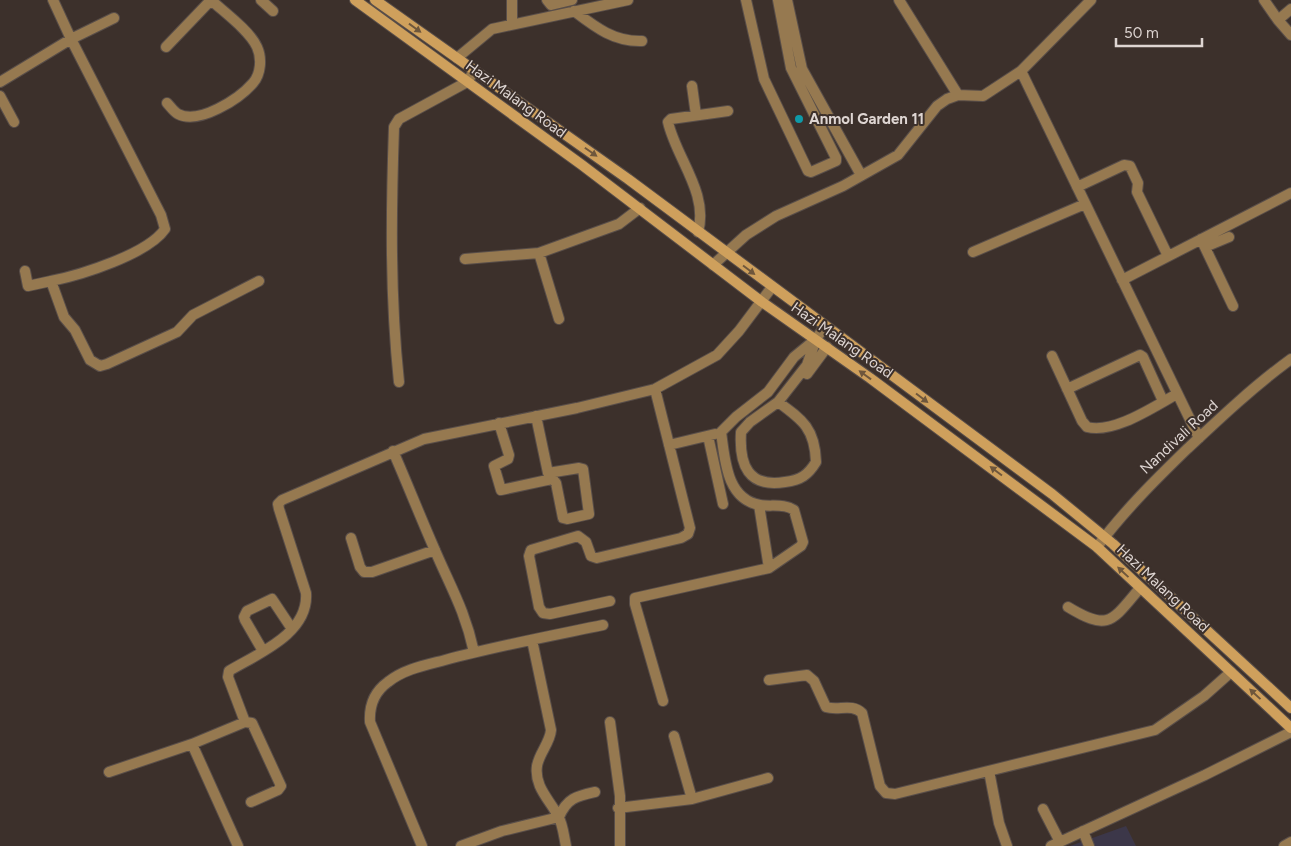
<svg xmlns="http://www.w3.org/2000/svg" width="1291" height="846" viewBox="0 0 1291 846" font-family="Figtree,sans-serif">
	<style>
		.commercial { fill: #3c3749 }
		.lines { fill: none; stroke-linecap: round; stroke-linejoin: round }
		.street-casing { stroke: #594e49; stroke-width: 12 }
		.secondary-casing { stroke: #594e49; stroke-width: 12 }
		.street { stroke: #967950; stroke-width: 10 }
		.secondary { stroke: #cfa05c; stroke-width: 10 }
		.oneway { fill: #6f573c }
		.culture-dot { fill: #0f9aa8; stroke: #3c302b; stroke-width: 2 }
		.labels { text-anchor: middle; stroke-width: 4; stroke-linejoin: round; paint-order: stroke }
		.street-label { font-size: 15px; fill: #ded5d2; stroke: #3c302b }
		.poi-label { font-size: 15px; font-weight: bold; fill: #ded5d2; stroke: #3c302b; text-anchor: start }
	</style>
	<rect width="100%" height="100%" fill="#3c302b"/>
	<path class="commercial" d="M1126 826 1136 846H1070Z"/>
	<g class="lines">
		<g class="street-casing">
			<path id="street" d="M53 0 71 39 161 215 165 229C148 254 81 275 51 281L64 317 75 330 90 360 100 366 107 364 177 332 193 315 259 281
				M261 0 273 11
				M512 0V24
				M547 0 551 5 572 0
				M746 0 764 79 808 171 811 172 836 161V158L791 68 778 0
				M787 0 802 69 861 175
				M899 0 958 95
				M1264 0 1278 20
				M1291 9 1278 20 1291 35
				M574 11C595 27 614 42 642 41
				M166 47 211 0
				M457 58 492 29 628 0
				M1021 71 1199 438
				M0 82 71 39 114 18
				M692 86 696 115
				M0 96 14 122
				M167 103C170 106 174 112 178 114 199 125 239 99 253 83 261 74 262 58 257 47 250 31 224 12 211 0
				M1077 187 1124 165 1130 166 1138 183 1137 192 1168 256
				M698 232C709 193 676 158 668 122L671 119 728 111
				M1201 239 1233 306
				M1205 247 1229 237
				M973 252 1085 204
				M539 253 559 319
				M465 259 539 253 619 224 640 208
				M713 265 746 235 776 216 843 186 898 155 937 106 947 99 958 95 983 96 1021 71 1091 0
				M25 271 28 286 51 281
				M1122 280 1291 193
				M1052 356 1082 421 1087 427C1114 434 1153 407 1177 394
				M807 374 827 347
				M399 382C390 297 391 213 394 127L399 119 467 82 474 71
				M1067 389 1140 355 1143 357 1163 401
				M778 402C803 420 815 429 816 462 808 475 801 480 785 482 748 488 739 465 741 432L750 422 778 402 807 365 816 339 825 326
				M536 416 548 473 556 483 563 518 567 519 589 514 583 469 579 468 548 473
				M499 423 509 455 508 459 494 466 501 490 552 479
				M708 436 723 504
				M669 445 715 434
				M393 451C407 483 420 516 434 548 450 586 465 610 474 652
				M759 505 769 568
				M351 538 360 567 364 572H372L435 550
				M1097 547C1124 511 1155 480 1187 449 1220 418 1254 386 1291 359
				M610 601 550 614 543 613 539 607 529 556 531 550 578 536 586 542 591 556 597 558 681 538 688 534 690 528 655 389
				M1068 607C1109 632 1112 621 1140 588
				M532 640 551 730C550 743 539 753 537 766 534 787 550 800 558 816 563 824 564 837 566 846
				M263 651 245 620 244 617 247 611 272 599 292 629
				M769 680 807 675 814 681 826 707C838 711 852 703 862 713L880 786 886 793 895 794 1155 730 1204 696 1231 672
				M663 701 635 604V598L769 568 801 546 803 542 794 510C784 503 771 507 760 505 726 499 725 459 721 432L736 417 768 392 794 357 816 339
				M245 722 228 677 229 671C257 654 309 634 306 593L279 509 278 504 282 500 424 439 577 408 655 389 717 355 739 331 772 287
				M610 722 620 796V846
				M674 736 692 799
				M192 744 245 722 252 723 281 786 278 790 251 802
				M989 771 999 823 1007 846
				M109 772 192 744 238 846
				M618 808 692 799 768 778
				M1043 809 1060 842
				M559 817C567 798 577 796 595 792
				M1083 831 1089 846
				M422 846 370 722C369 705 374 692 388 682 404 669 426 665 445 660 497 646 550 636 603 625
				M461 846 502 831 559 817
				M1051 846 1205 775 1291 732
				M1284 846 1291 842"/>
		</g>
		<g class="secondary-casing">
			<path id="secondary" d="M355 0 582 165 762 302 870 378 1097 547 1291 728
				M375 0 628 179 1052 494 1113 544 1291 708"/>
		</g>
		<use href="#street" class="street"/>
		<use href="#secondary" class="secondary"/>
	</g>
	<defs><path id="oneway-solid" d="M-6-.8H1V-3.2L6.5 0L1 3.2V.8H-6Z" transform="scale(1.25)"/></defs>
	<g class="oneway">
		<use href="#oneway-solid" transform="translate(415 28) rotate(36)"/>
		<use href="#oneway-solid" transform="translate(591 152) rotate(35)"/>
		<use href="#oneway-solid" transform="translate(749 270) rotate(37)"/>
		<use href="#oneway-solid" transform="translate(865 375) rotate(-144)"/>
		<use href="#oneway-solid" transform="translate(922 398) rotate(37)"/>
		<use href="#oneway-solid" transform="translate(996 471) rotate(-143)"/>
		<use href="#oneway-solid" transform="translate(1123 572) rotate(-137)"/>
		<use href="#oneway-solid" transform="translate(1255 694) rotate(-137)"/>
	</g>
	<circle class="culture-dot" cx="799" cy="119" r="5"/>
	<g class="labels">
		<g class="street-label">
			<text transform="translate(516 99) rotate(36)" y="5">Hazi Malang Road</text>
			<text transform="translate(842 340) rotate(35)" y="5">Hazi Malang Road</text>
			<text transform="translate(1179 437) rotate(-43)" y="5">Nandivali Road</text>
			<text transform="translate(1163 588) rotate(43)" y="5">Hazi Malang Road</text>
		</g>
		<g class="poi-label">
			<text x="809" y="124">Anmol Garden 11</text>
		</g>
	</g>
	<path d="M1116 38v8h86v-8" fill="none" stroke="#ded5d2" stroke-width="2.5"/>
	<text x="1124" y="38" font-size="15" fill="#ded5d2" stroke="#3c302b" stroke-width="4" paint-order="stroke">50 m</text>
</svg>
